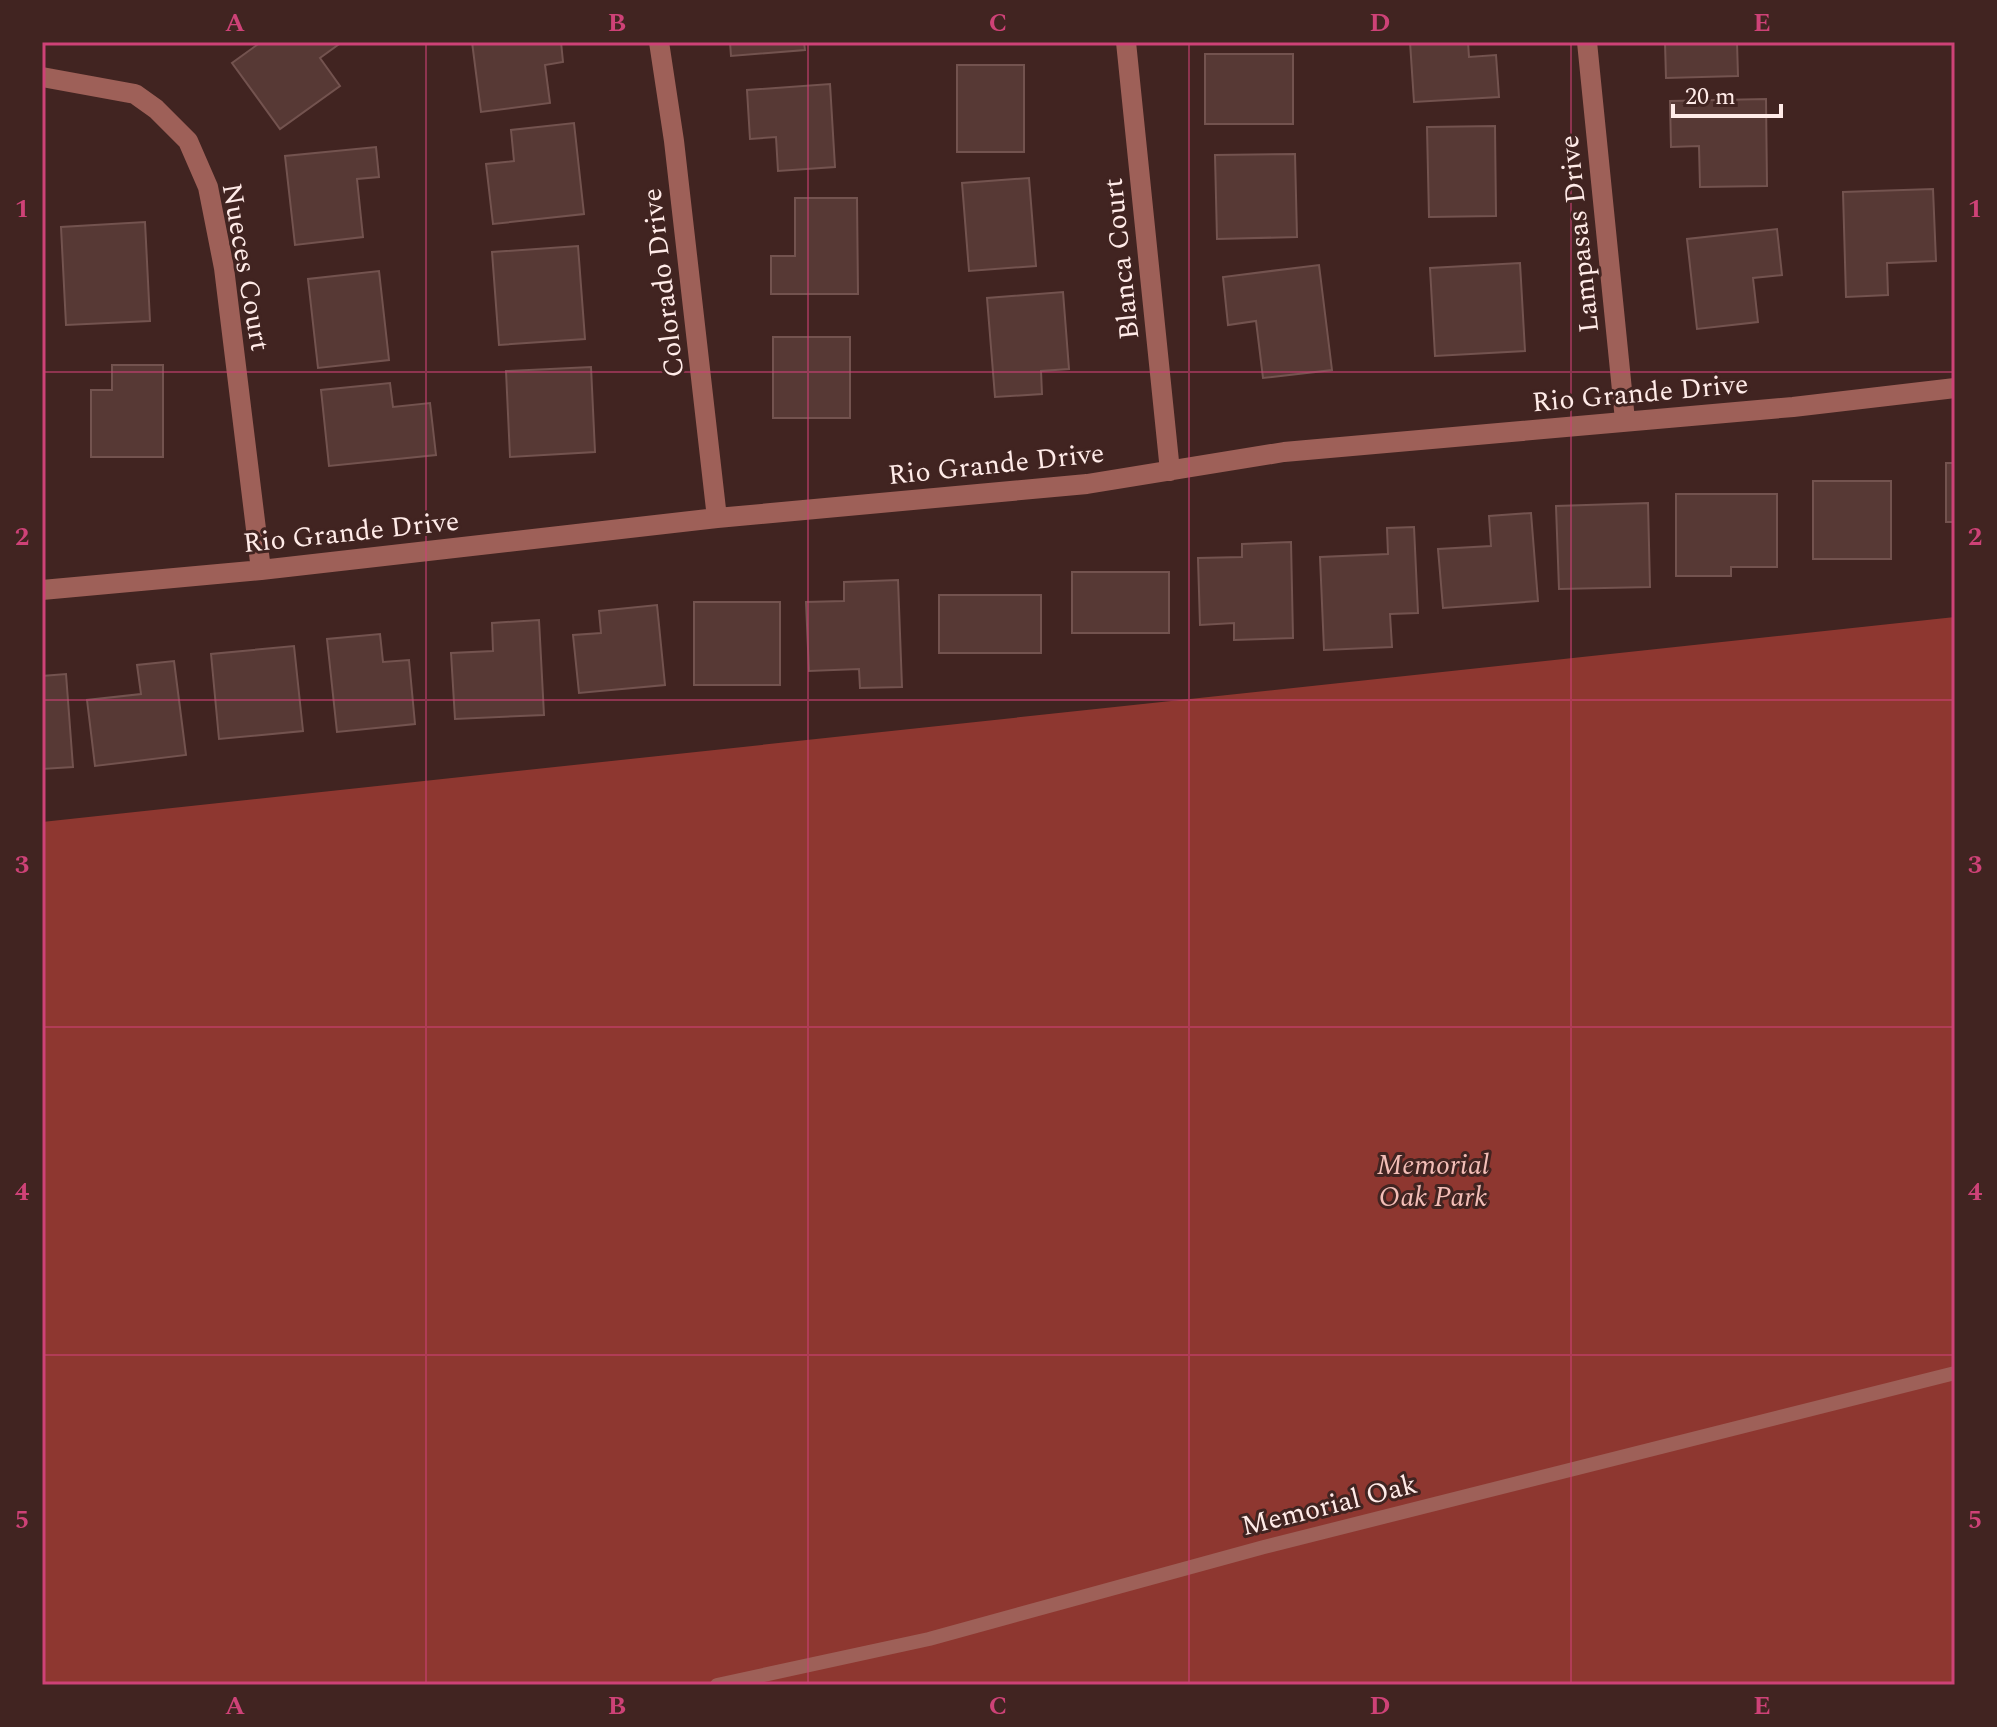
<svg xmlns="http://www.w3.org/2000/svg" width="1997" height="1727" viewBox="0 0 1997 1727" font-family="Spectral,serif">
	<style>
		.green { fill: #8e3730 }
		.building { fill: #573935; stroke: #73534f; stroke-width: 2 }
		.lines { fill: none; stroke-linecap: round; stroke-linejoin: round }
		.lane { stroke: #9e6058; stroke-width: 14 }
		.street { stroke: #9e6058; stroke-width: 20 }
		.grid { fill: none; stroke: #ce4277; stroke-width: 2; stroke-opacity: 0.55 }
		.labels { text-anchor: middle; stroke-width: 6; stroke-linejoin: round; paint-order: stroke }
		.street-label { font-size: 28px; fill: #ffebe8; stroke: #412421 }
		.park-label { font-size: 28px; font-style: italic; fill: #f3beb7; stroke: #412421 }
		.neatline { fill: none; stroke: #ce4277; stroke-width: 3 }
		.grid-label { font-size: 26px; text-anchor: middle; font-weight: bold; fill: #ce4277 }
	</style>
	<rect width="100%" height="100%" fill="#412421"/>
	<path class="green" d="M1955 617V1685H42V822Z"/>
	<path class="building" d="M261 42H342L320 58 340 86 280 129 232 63Z
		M472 42H561L563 62 545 65 550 103 481 112Z
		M730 42H804L805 50 731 56Z
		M1410 42H1468L1469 57 1496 55 1499 97 1414 102Z
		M1665 42H1737L1738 76 1666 78Z
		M1205 54H1293V124H1205Z
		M957 65H1024V152H957Z
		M830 84 835 167 778 171 776 137 750 139 747 90Z
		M1766 99 1767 186 1700 187 1699 146 1671 147 1670 101Z
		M574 123 584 214 493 224 486 164 514 161 511 130Z
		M1495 126 1496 216 1429 217 1427 127Z
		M376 147 379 177 357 179 363 237 295 245 285 156Z
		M1295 154 1297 237 1217 239 1215 155Z
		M1029 178 1036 266 969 271 962 183Z
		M1933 189 1936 261 1887 263 1888 295 1846 297 1843 192Z
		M795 198H857L858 294H771V256H795Z
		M145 222 150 321 66 325 61 227Z
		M1777 229 1782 275 1753 278 1758 322 1697 329 1687 239Z
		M578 246 585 339 499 345 492 252Z
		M1520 263 1525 351 1435 356 1430 268Z
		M1319 265 1332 370 1263 378 1256 321 1228 325 1223 277Z
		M379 271 389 360 318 368 308 279Z
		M1063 292 1069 369 1041 371 1042 394 995 397 987 298Z
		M773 337H850V418H773Z
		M112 365H163V457H91V390H112Z
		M591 367 595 452 510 457 506 371Z
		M390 383 393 407 430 403 436 455 329 466 321 390Z
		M1946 463H1955V522H1946Z
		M1813 481H1891V559H1813Z
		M1676 494H1777V567H1731V576H1676Z
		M1648 503 1650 587 1559 589 1556 506Z
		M1531 513 1538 601 1443 608 1438 549 1491 546 1489 516Z
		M1414 527 1418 613 1390 614 1392 647 1324 650 1320 557 1388 554 1387 528Z
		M1291 542 1293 638 1234 640V623L1200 625 1198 558 1242 557V544Z
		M1072 572H1169V633H1072Z
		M898 580 902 687 860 688 859 669 809 671 806 602 844 601V582Z
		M939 595H1041V653H939Z
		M694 602H780V685H694Z
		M657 605 665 685 579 693 573 635 601 633 599 611Z
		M539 620 544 715 455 719 451 653 493 651 492 623Z
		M380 634 383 662 409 660 415 724 337 732 327 639Z
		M294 646 303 731 219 739 211 654Z
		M174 661 186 755 95 766 87 700 141 694 137 665Z
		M66 674 73 767 42 769V676Z"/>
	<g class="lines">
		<path class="lane" d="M717 1685 929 1639 1264 1547 1955 1373"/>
		<path class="street" d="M659 42 674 141 717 518
			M1126 42 1170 471
			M1587 42 1625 420
			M42 77 135 94 156 109 188 141 208 187 224 268 261 570
			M42 590 261 570 717 518 1087 484 1284 452 1793 407 1955 388"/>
	</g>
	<path class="grid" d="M426 42V1685M808 42V1685M1189 42V1685M1571 42V1685M42 372H1955M42 700H1955M42 1027H1955M42 1355H1955"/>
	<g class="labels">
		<g class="street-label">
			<text transform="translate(1578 234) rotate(-96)" y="10">Lampasas Drive</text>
			<text transform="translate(1120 259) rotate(-96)" y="10">Blanca Court</text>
			<text transform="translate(247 267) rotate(80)" y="10">Nueces Court</text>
			<text transform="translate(662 283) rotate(-97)" y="10">Colorado Drive</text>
			<text transform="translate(1640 392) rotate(-5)" y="10">Rio Grande Drive</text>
			<text transform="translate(996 463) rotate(-6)" y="10">Rio Grande Drive</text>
			<text transform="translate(351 531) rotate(-6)" y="10">Rio Grande Drive</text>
			<text transform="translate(1329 1504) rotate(-14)" y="10">Memorial Oak</text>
		</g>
		<g class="park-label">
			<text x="1433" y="1174">Memorial<tspan x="1433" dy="32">Oak Park</tspan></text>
		</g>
	</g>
	<rect width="1997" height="1727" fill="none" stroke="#412421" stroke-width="88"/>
	<path d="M1673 104v12h108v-12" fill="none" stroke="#ffebe8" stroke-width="4"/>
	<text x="1685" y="104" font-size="24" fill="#ffebe8" stroke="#412421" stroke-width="6" paint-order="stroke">20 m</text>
	<rect x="44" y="44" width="1909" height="1639" class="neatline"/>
	<g class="grid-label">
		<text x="235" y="31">A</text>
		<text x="617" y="31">B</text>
		<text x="998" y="31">C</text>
		<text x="1380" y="31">D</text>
		<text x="1762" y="31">E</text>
		<text x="22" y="217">1</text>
		<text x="1975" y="217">1</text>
		<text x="22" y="545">2</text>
		<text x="1975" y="545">2</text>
		<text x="22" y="873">3</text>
		<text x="1975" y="873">3</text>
		<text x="22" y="1200">4</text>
		<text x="1975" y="1200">4</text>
		<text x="22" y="1528">5</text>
		<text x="1975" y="1528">5</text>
		<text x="235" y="1714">A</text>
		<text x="617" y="1714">B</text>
		<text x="998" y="1714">C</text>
		<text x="1380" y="1714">D</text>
		<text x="1762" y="1714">E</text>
	</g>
</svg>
